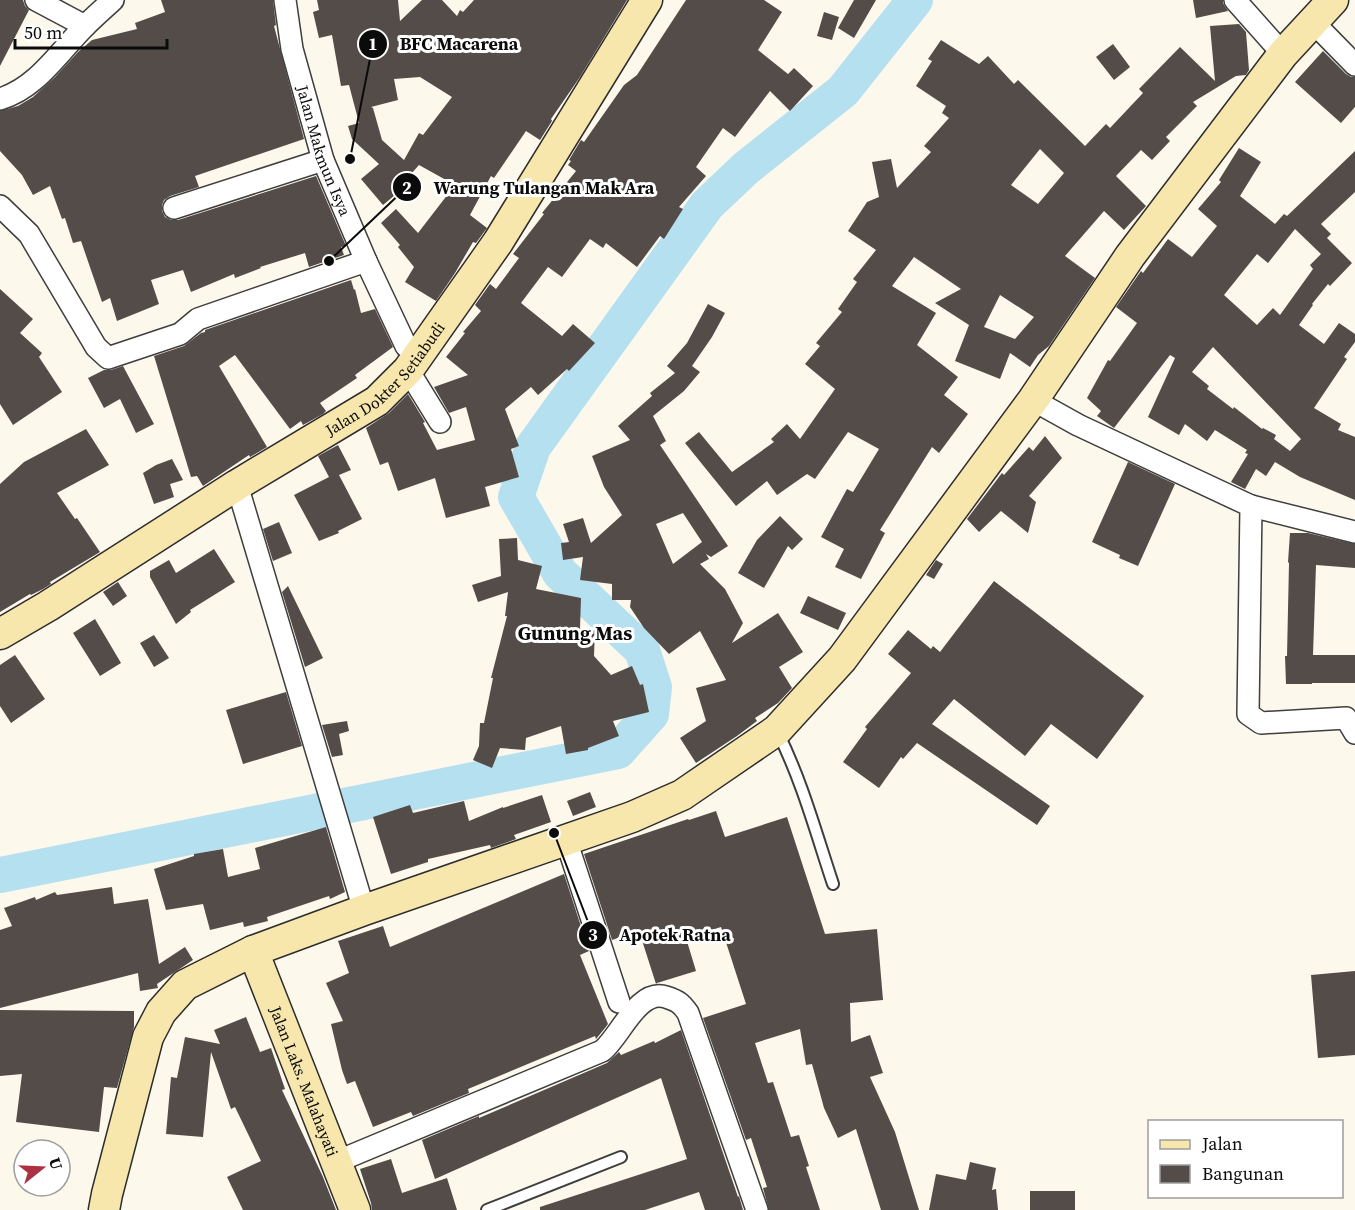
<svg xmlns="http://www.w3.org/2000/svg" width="1355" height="1210" viewBox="0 0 1355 1210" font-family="'Source Serif 4',serif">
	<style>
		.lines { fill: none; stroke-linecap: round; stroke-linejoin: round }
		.river { stroke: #b5e0f0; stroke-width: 36 }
		.building { fill: #534c49; fill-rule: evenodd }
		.lane-casing { stroke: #3e3e3e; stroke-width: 14 }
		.street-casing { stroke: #3e3e3e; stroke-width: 24 }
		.secondary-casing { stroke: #2d2d2d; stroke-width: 33 }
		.lane { stroke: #fff; stroke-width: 10 }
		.street { stroke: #fff; stroke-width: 21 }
		.secondary { stroke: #f7e7ad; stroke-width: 30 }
		.labels { text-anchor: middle; stroke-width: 6; stroke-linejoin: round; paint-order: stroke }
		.street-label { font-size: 16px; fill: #0b0b0b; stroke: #fff }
		.quarter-label { font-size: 20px; font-weight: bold; fill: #0b0b0b; stroke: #fff }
		.leader { fill: none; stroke: #0b0b0b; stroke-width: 2 }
		.callout-dot { fill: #0b0b0b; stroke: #fff; stroke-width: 2 }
		.mark-label { font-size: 18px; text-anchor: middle; font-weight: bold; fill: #fff }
		.callout-label { font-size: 18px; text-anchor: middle; font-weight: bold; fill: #0b0b0b; stroke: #fff; stroke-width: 6; stroke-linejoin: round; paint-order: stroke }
	</style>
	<rect width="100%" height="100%" fill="#fdf8ec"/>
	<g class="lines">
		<path class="river" d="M0 875 618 751 651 714 654 687 642 650 560 573 516 497 533 447 707 205 746 168 843 91 915 0"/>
	</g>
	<path class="building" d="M0 0H23L25 6 29 10 0 66Z
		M161 0H273L276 25 274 26 304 139 195 176 199 187 170 196 164 200 162 205V211L165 217 171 220H178L316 176 346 246 341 247 344 255 309 267 305 253 260 267 261 268 235 278 234 274 191 292 183 270 151 280 159 304 117 321 110 298 102 302 81 241 73 243 65 218 62 219 50 186 33 195 22 175 0 151V111L18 106 33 97 55 77 78 52 92 40 137 29 135 23 165 12Z
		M317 0H398L400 21 422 0H442L457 16 460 10 463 12 474 0H627L580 77 551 119 552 121 540 140 526 131 494 178 491 176 470 215 487 228 476 243 473 242 455 273 436 301 405 282 414 267 398 247 400 245 381 223 396 209 418 233 455 185 419 165 394 193 395 195 383 205 361 179 379 164 352 139 348 126 359 123 349 85 341 86 332 35 319 38 313 12 319 10ZM420 77 452 97 423 135 419 133 404 160 382 140 373 108 371 107 398 100 394 79Z
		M686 0H764L782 12 758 50 788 74 794 68 813 86 790 111 770 91 735 137 723 128 696 167 706 176 679 207 683 209 664 239 660 236 637 267 606 243 603 248 590 239 562 277 548 267 521 303 562 336 573 324 595 343 569 371 567 369 538 395 531 387 505 409 519 446 511 449 519 477 485 487 490 506 446 518 435 478 398 491 388 462 380 465 366 428 389 413 408 394 425 422 423 423 437 450 475 440 466 407 449 413 434 387 468 375 446 357 465 333 463 332 481 311 475 305 490 284 496 289 519 258 513 254 544 214 542 213 576 171 568 165 571 161 569 160 581 140 584 142 624 85 637 75Z
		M854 0H876L854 38 838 28Z
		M1193 0H1223V3L1228 11 1196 18Z
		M824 12 839 17 832 40 817 36Z
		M1239 24 1246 32 1249 70 1246 75 1236 76 1193 102 1197 106 1166 137 1170 141 1152 160 1141 150 1116 176 1146 206 1124 230 1104 211 1065 256 1095 278 1049 346 1038 355 1030 367 1010 353 1000 379 955 361 969 325 935 303 961 289 914 257 892 286 936 313 917 345 958 377 944 395 968 414 939 453 932 447 880 530 885 533 861 579 835 567 844 549 821 537 847 489 853 492 879 449 848 432 815 479 807 474 777 495 767 481 736 506 685 443 699 432 732 472 774 442 771 439 787 424 800 439 835 389 805 364 820 346 816 343 842 312 838 309 857 282 853 279 876 250 848 231 867 202 879 197 872 162 891 159 897 188 931 152 924 146 949 118 942 113 946 106 916 86 932 61 928 59 941 40 979 64 988 56 1014 84 1018 80 1085 146 1106 124 1110 128 1143 93 1139 89 1180 47 1215 81 1210 26ZM1040 149 1064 173 1038 204 1011 185ZM1000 295 1034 317 1015 339 984 327Z
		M1113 44 1130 67 1114 80 1096 57Z
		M1323 51 1346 74 1351 77H1355V107L1341 123 1295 82Z
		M1239 148 1261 162 1240 196 1275 224 1284 214 1287 216 1355 151V192L1321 224 1331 234 1327 238 1352 263 1330 286 1328 284 1312 304 1313 305 1299 325 1324 344 1339 323 1355 334V342L1344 357 1347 359 1314 408 1341 424 1338 430 1355 437V500L1300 477 1275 462 1266 476 1256 469 1245 489 1231 482 1248 454 1245 453 1247 450 1215 430 1207 441 1185 424 1179 435 1148 417 1175 358 1170 355 1114 428 1097 416 1101 411 1087 398 1108 360 1110 361 1137 323 1116 307 1141 271 1143 273 1168 239 1192 257 1217 226 1198 209 1221 182 1219 180ZM1295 229 1321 254 1310 265 1313 269 1280 315 1273 308 1257 325 1224 295 1257 254 1268 263ZM1213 347 1301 439 1290 451 1274 439 1276 435 1263 428 1262 429 1234 407 1233 409 1207 389 1209 386 1192 372Z
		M351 280 354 290 355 289 361 313 375 309 393 347 355 375 357 378 320 403 326 411 323 414 303 425 301 421 290 429 235 355 219 366 267 447 250 457 249 455 203 486 197 476 191 477 154 356 184 346 201 333 205 332V330Z
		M0 289 33 319 20 333 42 353 39 357 62 392 13 425 0 404Z
		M708 304 725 313 712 337 692 366 700 372 684 391 653 416 666 441 660 445 728 546 711 557 706 554 709 559 700 564 725 589 743 623 732 643 778 613 803 652 779 667 792 688 778 703 755 718 757 721 737 736 696 763 680 738 706 721 696 688 726 680 700 631 669 654 644 628 630 607 631 600H612V584L580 580 583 557 563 560 561 543 569 542 563 524 583 518 591 543 622 515 604 487 592 456 630 440 618 426 652 396 650 393 675 373 667 366 687 343ZM683 513 702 542 673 564 656 524Z
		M123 366 154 424 136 433 120 399 104 408 88 378 104 370H111Z
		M86 429 109 465 57 493 75 519 77 518 100 552 50 582 51 584 43 589 31 595 30 594 0 612V484L24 462Z
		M1045 436 1062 458 1029 496 1036 502 1028 533 1001 511 979 532 967 519 1002 473 1004 475 1029 447 1033 451Z
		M338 445 351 470 339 475 362 519 338 531 339 533 319 541 294 495 329 477 318 456Z
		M172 459 183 480 170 484 174 497 154 504 143 473 156 465Z
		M1128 462 1175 484 1138 566 1119 558 1120 555 1092 542Z
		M780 516 803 539 792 550 788 546 764 588 738 573 757 540Z
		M279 522 292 553 273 561 263 529Z
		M1290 533H1308L1355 544V568L1316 565 1313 655H1355V683H1312V684H1286L1285 656H1287L1289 563 1288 562Z
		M517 538 518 560 542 566 536 589 581 598 580 628H595L594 656 611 675 632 666 640 685 643 684 649 712 613 721 619 736 588 748V750L566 754 561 726 526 738 525 750 500 748 492 768 473 760 479 746 480 723H484L493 678H491L507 616H505L508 592 478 602 472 585 501 576 499 539Z
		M214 549 235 582 190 610 191 612 176 624 150 577V571L169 560 176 573Z
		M936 560 943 564 934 579 926 575Z
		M994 581 1144 696 1097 759 1051 724 1025 756 954 699 932 724 1050 806 1037 825 917 743 903 759 901 757 879 788 843 762 867 729 865 727 911 673 888 654 908 630 931 649 933 646 940 652Z
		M118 582 127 596 113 606 103 592Z
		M288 586 323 658 305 667 282 592Z
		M808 596 846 613 838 630 800 613Z
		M95 619 121 663 100 676 73 633Z
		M154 635 169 658 154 667 140 643Z
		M15 655 45 699 11 723 0 706V665Z
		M286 692 302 746 243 764 226 710Z
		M347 721 349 731 339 734 343 755 332 757 322 725Z
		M590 792 596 807 573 816 567 801Z
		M542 795 551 822 514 835 516 839 491 848 490 845 428 859V862L391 874 373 817 410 805 413 813 464 801 469 821 503 807V808Z
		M716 811 725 837 787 817 825 934 877 929 883 1000 850 1003 851 1042 870 1035 883 1073 870 1077 895 1132 919 1210H881L856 1129 838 1138 824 1108 812 1064 806 1065 800 1029 755 1043 768 1083 773 1082 791 1137 799 1135 809 1166 806 1167 820 1210H769L763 1188 767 1187 751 1138 746 1140 703 1018 746 1004 721 927 686 938 696 971 657 983 656 984 639 931 612 940 584 854 688 819 689 820Z
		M326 827 345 892 330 899 329 896 267 917 268 921 244 927 243 922 210 930 203 904 166 910 154 869 194 856V854L223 849 228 877 260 869 255 848Z
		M564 874 589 951 580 955 608 1024 605 1028 596 1039 595 1036 468 1089 469 1093 413 1116 411 1112 373 1127 355 1081 347 1084 342 1070 331 1024 343 1021 326 983 349 973 338 941 383 926 390 947Z
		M112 887 114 904 148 899 159 964 185 947 193 960 157 984 158 988 140 991 138 973 0 1008V930L12 926 4 908 35 897 36 900 55 892 57 895Z
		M1355 971V1055L1318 1058 1311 975Z
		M0 1010 134 1011V1027L117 1088 104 1087 99 1132 16 1122 22 1074 0 1076Z
		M246 1017 260 1052 271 1048 285 1089 282 1090 323 1177 336 1210H243L227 1177 261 1161 235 1107 231 1109 211 1052 203 1137 166 1134 171 1077 177 1078 185 1037 220 1044 214 1030Z
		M681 1030 738 1197 739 1196 743 1210H705L699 1192 645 1210H540V1207L687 1159 661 1078 435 1179 422 1140 479 1116V1118L607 1063 619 1052 621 1055 654 1041 655 1043Z
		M391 1159 402 1193 447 1178 457 1210H372L371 1203 360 1169Z
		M970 1162 996 1168 992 1190 996 1189 998 1210H929L936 1174 966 1180Z
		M1030 1191H1075V1210H1030Z"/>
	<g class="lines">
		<g class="lane-casing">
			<path id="lane" d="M778 733C802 781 816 833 833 884
				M487 1210 621 1157"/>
		</g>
		<g class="street-casing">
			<g id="street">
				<path d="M36 0 85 26"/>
				<path id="s1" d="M285 0 292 49 323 160 366 261 406 346 417 356"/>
				<path d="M1235 0 1283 54"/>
				<path d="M1313 22 1355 65"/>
				<path d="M0 99C37 88 59 52 85 26 94 17 103 9 113 0"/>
				<path d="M0 206 29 234 96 347 108 358 180 334 198 319 366 261"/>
				<path d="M174 208 323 160"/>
				<path d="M408 370 440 422"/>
				<path d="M1033 400 1078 425 1251 506 1248 714 1261 723 1346 718 1355 733"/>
				<path d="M237 485 364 910"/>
				<path d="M1251 506 1355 532"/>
				<path d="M566 840 619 1002"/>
				<path d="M336 1162 602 1051C620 1037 638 988 666 997 678 1001 681 1003 688 1013L757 1210"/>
			</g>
		</g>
		<g class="secondary-casing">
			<g id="secondary">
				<path id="s2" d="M0 634 48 606 237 485 377 401 408 370 498 242 647 0"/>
				<path id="s3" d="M253 951 355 1210"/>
				<path d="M104 1210 107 1194 148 1037 161 1012 185 985 253 951 364 910 632 817 682 795 777 730 842 659 1033 400 1130 256 1283 54 1333 0"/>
			</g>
		</g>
		<use href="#lane" class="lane"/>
		<use href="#street" class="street"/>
		<use href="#secondary" class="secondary"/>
	</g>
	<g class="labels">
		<g class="street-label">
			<text dy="6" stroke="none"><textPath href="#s1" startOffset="156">Jalan Makmun Isya</textPath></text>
			<text dy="6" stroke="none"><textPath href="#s2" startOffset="464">Jalan Dokter Setiabudi</textPath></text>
			<text dy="6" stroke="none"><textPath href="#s3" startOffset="140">Jalan Laks. Malahayati</textPath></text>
		</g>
		<g class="quarter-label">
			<text x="575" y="640">Gunung Mas</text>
		</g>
	</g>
	<path class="leader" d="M350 159L373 44M329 261L407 187M554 833L593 935"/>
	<g class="callout-dot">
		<circle cx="350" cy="159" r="6"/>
		<circle cx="329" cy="261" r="6"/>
		<circle cx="554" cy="833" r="6"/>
		<circle cx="373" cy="44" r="15"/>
		<circle cx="407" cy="187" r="15"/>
		<circle cx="593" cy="935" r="15"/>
	</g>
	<g class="mark-label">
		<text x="373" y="50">1</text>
		<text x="407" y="194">2</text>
		<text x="593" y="941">3</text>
	</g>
	<g class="callout-label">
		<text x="459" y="50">BFC Macarena</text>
		<text x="544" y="194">Warung Tulangan Mak Ara</text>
		<text x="675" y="941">Apotek Ratna</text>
	</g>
	<rect x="1148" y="1120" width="195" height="78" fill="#ffffff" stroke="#9d9d9d" stroke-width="1.5"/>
	<rect x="1160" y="1140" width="30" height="9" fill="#f7e7ad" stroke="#9d9d9d" stroke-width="1.5"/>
	<text x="1202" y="1150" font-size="18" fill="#0b0b0b">Jalan</text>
	<rect x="1160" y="1165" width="30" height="18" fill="#534c49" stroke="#9d9d9d" stroke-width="1.5"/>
	<text x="1202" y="1180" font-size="18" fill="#0b0b0b">Bangunan</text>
	<g transform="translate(42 1168) rotate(72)"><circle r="28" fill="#ffffff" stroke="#9d9d9d" stroke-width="1.5"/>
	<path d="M0-4.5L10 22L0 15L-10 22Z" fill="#ad3145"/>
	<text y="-9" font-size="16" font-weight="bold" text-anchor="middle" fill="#0b0b0b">U</text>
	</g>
	<path d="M15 39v9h152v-9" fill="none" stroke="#0b0b0b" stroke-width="3"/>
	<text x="24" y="39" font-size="18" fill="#0b0b0b" stroke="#ffffff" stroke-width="4.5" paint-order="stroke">50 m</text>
</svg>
